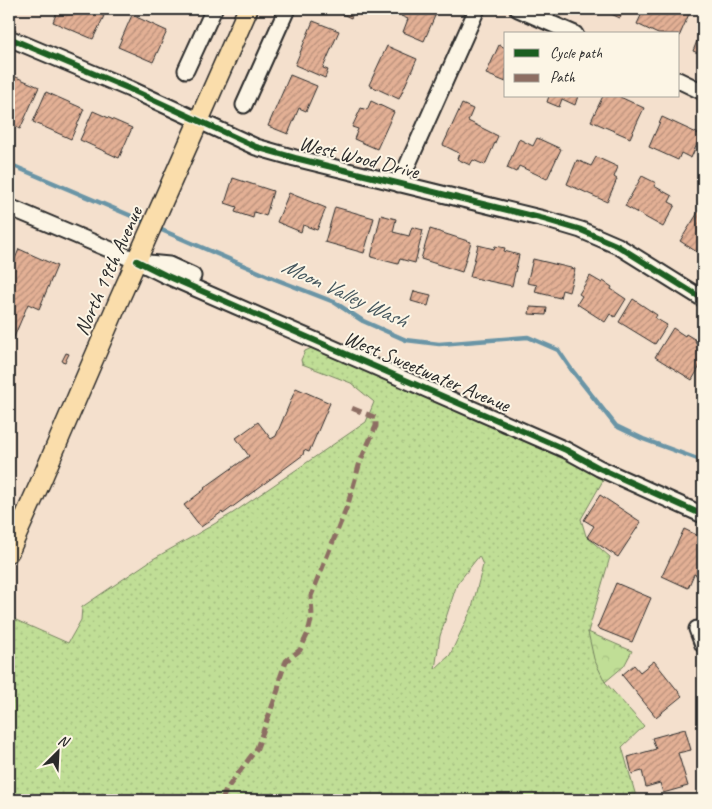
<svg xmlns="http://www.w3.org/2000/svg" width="712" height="809" viewBox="0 0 712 809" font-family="Caveat,sans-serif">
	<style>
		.grass { fill: url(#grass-dots); stroke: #768460; fill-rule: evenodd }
		.forest { fill: url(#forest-crowns); stroke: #768460 }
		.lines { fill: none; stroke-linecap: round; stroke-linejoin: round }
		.stream { stroke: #6b95a6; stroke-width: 4.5 }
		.building { fill: url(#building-hatch); stroke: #2b2b2b }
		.minor-casing { stroke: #2b2b2b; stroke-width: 19 }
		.major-casing { stroke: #2b2b2b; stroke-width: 22 }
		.minor { stroke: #fcf5e5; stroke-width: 15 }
		.major { stroke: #faddab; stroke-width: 19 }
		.quiet { stroke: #8d6e63; stroke-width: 5; stroke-dasharray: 10 5; stroke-linecap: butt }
		.cycleway-casing { stroke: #fcf5e5; stroke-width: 9 }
		.cycleway { stroke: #1b5e20; stroke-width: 6 }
		.labels { text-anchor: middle; stroke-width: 4; stroke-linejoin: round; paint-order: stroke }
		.street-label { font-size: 21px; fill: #2b2b2b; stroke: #fcf5e5 }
		.water-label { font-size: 22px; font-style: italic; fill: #46575e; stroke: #fcf5e5 }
	</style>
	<defs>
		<pattern id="grass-dots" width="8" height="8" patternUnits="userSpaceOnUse" patternTransform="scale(1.25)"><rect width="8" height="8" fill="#c0de96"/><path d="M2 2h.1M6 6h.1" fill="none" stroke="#a5bf81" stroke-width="1.8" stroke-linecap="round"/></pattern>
		<pattern id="forest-crowns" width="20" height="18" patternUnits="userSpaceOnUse" patternTransform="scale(1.25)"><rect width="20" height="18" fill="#c0de96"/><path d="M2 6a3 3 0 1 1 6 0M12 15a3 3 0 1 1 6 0" fill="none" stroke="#a5bf81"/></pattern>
		<pattern id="building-hatch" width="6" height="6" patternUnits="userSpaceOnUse" patternTransform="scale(1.25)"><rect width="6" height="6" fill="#e3b095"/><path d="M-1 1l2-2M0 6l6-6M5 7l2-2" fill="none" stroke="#b88f7a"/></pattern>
	</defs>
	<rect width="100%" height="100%" fill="#f4e0cd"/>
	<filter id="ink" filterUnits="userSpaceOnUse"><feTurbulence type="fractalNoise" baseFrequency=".02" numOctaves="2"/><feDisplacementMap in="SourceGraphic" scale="10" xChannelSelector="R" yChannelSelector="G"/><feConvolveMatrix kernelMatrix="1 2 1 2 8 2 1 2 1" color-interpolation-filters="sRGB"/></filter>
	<g filter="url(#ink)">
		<path class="grass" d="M316 346 540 445 570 461 605 477 581 519 586 536 610 557 588 632 605 682 644 726 622 747 637 800H9V617L68 643 81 620 82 607 153 559 192 537 233 513 366 422 374 402 351 383 302 364 301 360 305 351ZM479 556 483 565 472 608 450 655 435 669 440 636 457 584Z"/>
		<path class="forest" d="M588 632 632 651 624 666 605 682 594 659Z"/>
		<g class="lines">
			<path class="stream" d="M9 164 148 223
				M157 228 275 279 334 302 363 321 406 340 439 344 528 337 558 350 571 369 616 426 643 439 703 461"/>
		</g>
		<path class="building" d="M58 9H94L93 11 104 16 93 39 53 22Z
			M331 9H355L351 18Z
			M404 9H438L424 41 403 32 408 19 401 16Z
			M600 9H624L620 18Z
			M644 9H678L689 14 678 39V34H658L637 24Z
			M132 15 167 31 153 62 118 47Z
			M313 21 339 31 323 68 328 70 325 78 295 65Z
			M701 31 703 32V55L693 51Z
			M499 45 506 48V82L486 74Z
			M387 46 417 59 399 99 369 85Z
			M9 74 39 87 20 129 9 124Z
			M290 75 317 86 306 111 299 108 288 134 268 126Z
			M46 92 84 109 71 139 33 122Z
			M549 96H578L575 105 562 99 559 107 547 102Z
			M603 96H618L644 108 630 138 591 121Z
			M371 101 394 112 377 149 354 139 358 129 352 127 361 108 367 110Z
			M462 104 473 109 468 121 498 136 485 165 473 160 470 165 457 159 459 153 443 145Z
			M93 111 132 128 119 158 80 140Z
			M662 117 701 135 691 158 681 153 678 160 649 147Z
			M537 138 561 149 547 179 519 166 516 172 507 168 519 139 533 146Z
			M596 157 618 167 614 177 617 179 607 202 567 184 577 160 591 166Z
			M642 176 656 183 654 186 672 196 669 202 675 205 663 227 625 206Z
			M233 178 273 191 266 216 254 212 253 218 235 212 237 207 225 203Z
			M289 193 326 208 317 230 303 225 301 232 277 222Z
			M335 207 374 218 364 253 325 242Z
			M699 211 703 213V256L680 241Z
			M381 215 396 219 393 232 409 236 412 227 423 230 415 263 400 259 398 264 371 257Z
			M430 229 471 242 462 272 421 259Z
			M478 245 494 249 495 246 505 248 504 251 519 255 512 286 470 277Z
			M19 249 57 266 39 309 28 304 9 349V274Z
			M533 259 575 269 569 292 562 290 560 298 535 292 537 285 527 283Z
			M590 276 602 283 603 281 612 287 611 289 626 299 615 317 610 314 605 322 577 304 582 296 579 294Z
			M414 291 431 295 428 306 411 301Z
			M633 299 657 315 655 318 667 325 655 344 619 322Z
			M530 307 547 308 546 315 529 314Z
			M673 328 685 336 686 334 696 340 695 343 703 348V361L692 380 655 357Z
			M66 353 69 354 65 362 62 361Z
			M296 388 330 403 309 452 304 450 303 455 223 514 222 512 201 527 184 505 205 489 204 488 249 456 236 438 258 422 271 439 276 436Z
			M703 388V400L698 396Z
			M600 495 641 522 618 557 587 537 594 526 584 520Z
			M684 529 701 537 698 543 703 546V578L694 574 688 588 662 576Z
			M616 583 651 598 632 642 597 628Z
			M654 661 682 696 656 717 622 675 634 665 640 672Z
			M685 729 691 750 678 753 688 786 663 793 660 783 646 787 642 771 632 774 628 757 656 749 652 738Z"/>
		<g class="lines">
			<g class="minor-casing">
				<path id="minor" d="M518 9 575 34
					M9 38 130 89 256 147 295 158 544 219 581 230 618 246 703 299
					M186 70 214 9
					M678 80 703 92
					M244 105 287 9
					M399 184 477 9
					M9 207 137 261 165 275 566 450 599 468 703 515
					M148 263 169 265 193 276
					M697 629 703 645"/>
			</g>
			<g class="major-casing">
				<path id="major" d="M9 552 41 481 119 300 199 120 248 9"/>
			</g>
			<use href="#minor" class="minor"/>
			<use href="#major" class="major"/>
			<path class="quiet" d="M222 800 226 790 257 748 278 690 280 678 286 661 300 650 308 633 312 616 311 596 348 504 360 462 376 426V418L349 407"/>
			<g class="cycleway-casing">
				<path id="cycleway" d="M9 38 130 89 256 147 295 158 544 219 581 230 618 246 703 299
					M137 261 165 275 566 450 599 468 703 515"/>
			</g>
			<use href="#cycleway" class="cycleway"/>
		</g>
	</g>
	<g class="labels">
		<g class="street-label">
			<text transform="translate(359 157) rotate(14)" y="7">West Wood Drive</text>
			<text transform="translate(108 271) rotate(-66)" y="7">North 19th Avenue</text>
			<text transform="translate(427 371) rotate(23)" y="7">West Sweetwater Avenue</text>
		</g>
		<g class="water-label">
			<text transform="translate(345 292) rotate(25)" y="8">Moon Valley Wash</text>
		</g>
	</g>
	<rect width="712" height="809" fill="none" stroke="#fcf5e5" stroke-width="30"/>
	<rect x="15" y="15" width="682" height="779" fill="none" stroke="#2b2b2b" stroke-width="2" filter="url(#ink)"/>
	<rect x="504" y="32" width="175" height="65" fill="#fcf5e5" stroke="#a8a49b"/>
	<rect x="514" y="49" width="25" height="8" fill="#1b5e20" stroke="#a8a49b"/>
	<text x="550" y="58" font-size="15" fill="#2b2b2b">Cycle path</text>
	<rect x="514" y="74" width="25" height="8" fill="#8d6e63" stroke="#a8a49b"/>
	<text x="550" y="82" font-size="15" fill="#2b2b2b">Path</text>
	<g transform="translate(58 752) rotate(24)" stroke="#fcf5e5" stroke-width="4" paint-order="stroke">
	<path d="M0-4L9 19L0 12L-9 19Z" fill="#2b2b2b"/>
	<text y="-8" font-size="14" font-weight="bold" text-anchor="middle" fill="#2b2b2b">N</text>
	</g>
</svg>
